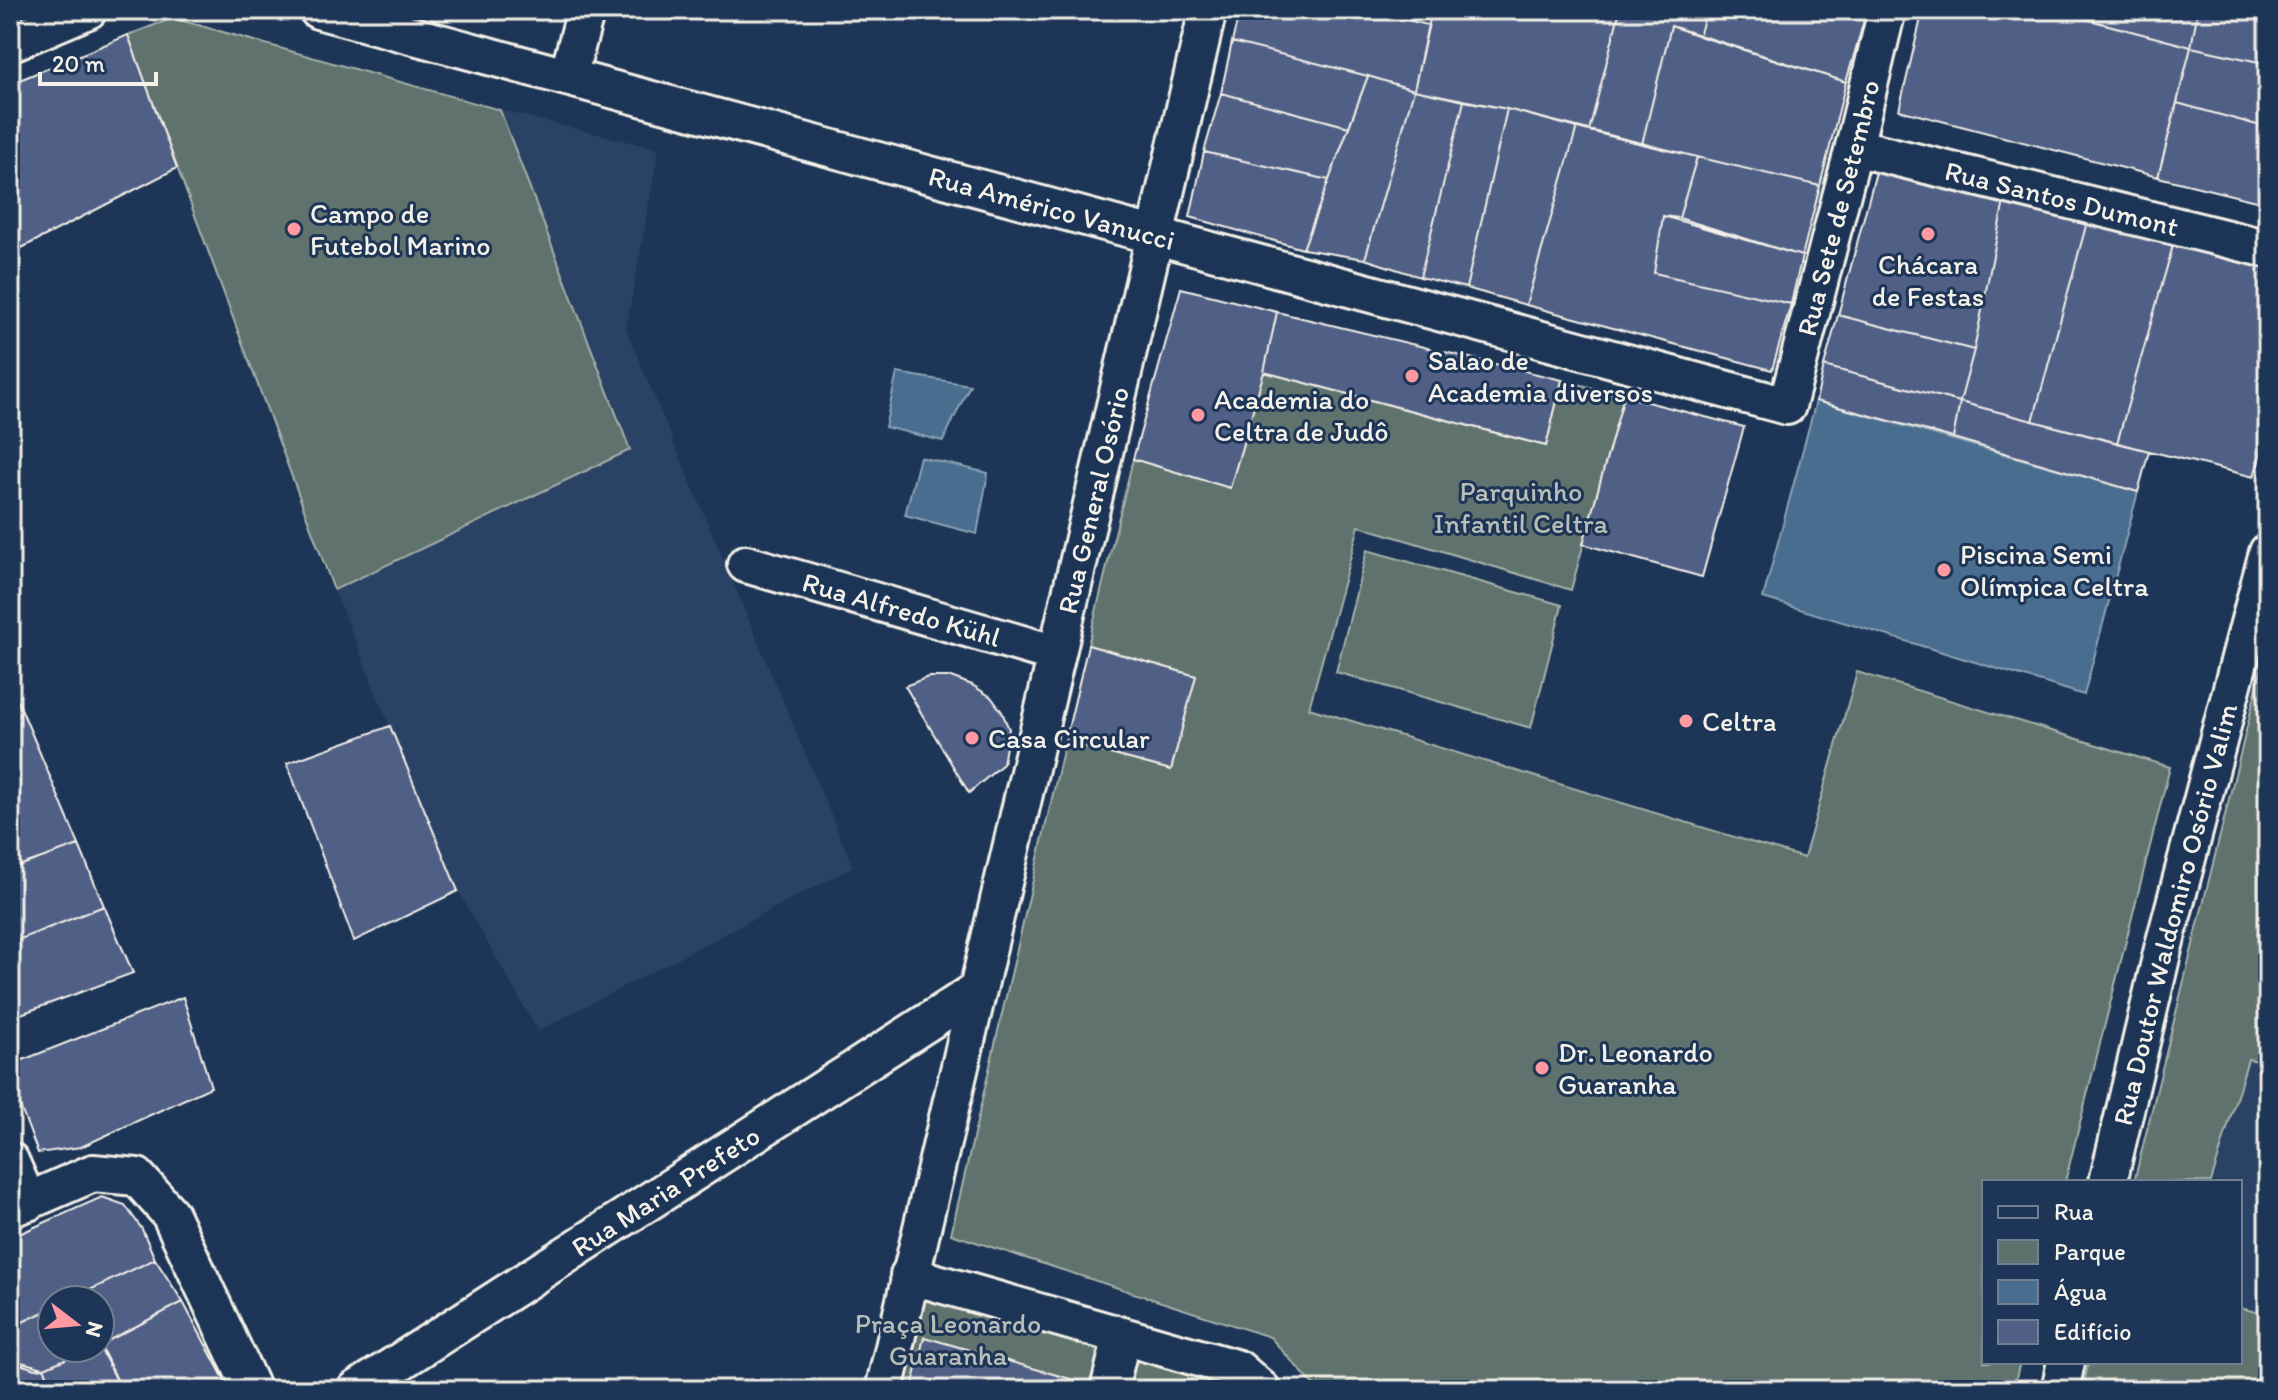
<svg xmlns="http://www.w3.org/2000/svg" width="2278" height="1400" viewBox="0 0 2278 1400" font-family="Itim,sans-serif">
	<style>
		.built { fill: #2c4265 }
		.green { fill: #5e726d; stroke: #a9b2aa; stroke-width: 2 }
		.water { fill: #486d8f; stroke: #8da2b3; stroke-width: 2 }
		.building { fill: #505f86; stroke: #f4f1e8; stroke-width: 2 }
		.lines { fill: none; stroke-linecap: round; stroke-linejoin: round }
		.minor-casing { stroke: #f4f1e8; stroke-width: 42 }
		.minor { stroke: #1d3557; stroke-width: 36 }
		.poi-dot { fill: #ff9aa2; stroke: #1d3557; stroke-width: 3 }
		.labels { text-anchor: middle; stroke-width: 6; stroke-linejoin: round; paint-order: stroke }
		.street-label { font-size: 28px; fill: #f4f1e8; stroke: #1d3557 }
		.poi-label { font-size: 28px; fill: #f4f1e8; stroke: #1d3557; text-anchor: start }
		.park-label { font-size: 28px; fill: #b8beb7; stroke: #1d3557 }
	</style>
	<rect width="100%" height="100%" fill="#1d3557"/>
	<filter id="ink" filterUnits="userSpaceOnUse"><feTurbulence type="fractalNoise" baseFrequency=".0125" numOctaves="2"/><feDisplacementMap in="SourceGraphic" scale="16" xChannelSelector="R" yChannelSelector="G"/><feConvolveMatrix kernelMatrix="1 2 1 2 8 2 1 2 1" color-interpolation-filters="sRGB"/></filter>
	<g filter="url(#ink)">
		<path class="built" d="M500 110 659 149 626 329 853 867 538 1031 458 891 334 590 630 450Z
			M2248 1058 2268 1063V1315L2240 1308V1182H2211Z"/>
		<path class="green" d="M173 18 500 110 630 450 334 590 128 35Z
			M1264 372 1546 446 1562 380 1624 396 1571 590 1359 526 1309 708 1804 858 1857 672 2170 767 2065 1182H1984V1362H2020L2013 1390H1318L1270 1337 951 1234 1065 742 1171 770 1195 676 1088 645 1133 459Z
			M1367 550 1562 605 1531 728 1336 672Z
			M2268 642V1063L2248 1059 2211 1182H2134Z
			M909 1275 1262 1390H884Z
			M2240 1308 2268 1315V1390H2082L2089 1362H2240Z"/>
		<path class="water" d="M897 373 970 385 943 441 885 427Z
			M1816 401 2138 492 2084 695 1763 598Z
			M920 457 988 473 977 534 905 515Z"/>
		<path class="building" d="M1240 10H1366L1428 25 1414 90 1368 76 1232 42Z
			M1432 10H1620L1589 131 1507 109 1414 90Z
			M1620 10H1707L1699 36 1671 26 1642 144 1589 131Z
			M1707 10H1865L1867 11 1846 82 1699 36Z
			M1923 10H2052L2191 47 2158 177 1899 110Z
			M2052 10H2198L2191 47Z
			M2198 10H2268V64L2191 47Z
			M1671 26 1846 82 1820 186 1642 144Z
			M128 35 177 168 10 254V84Z
			M1232 42 1368 76 1349 127 1221 93Z
			M2191 47 2268 64V128L2177 103Z
			M1368 76 1414 90 1365 259 1303 249Z
			M1414 90 1464 101 1420 277 1365 259Z
			M1221 93 1349 127 1329 180 1204 152Z
			M1464 101 1507 109 1466 288 1420 277Z
			M2177 103 2268 128V204L2158 177Z
			M1507 109 1577 127 1526 305 1466 288Z
			M1577 127 1697 157 1679 218 1663 216 1654 273 1791 304 1772 370 1526 305Z
			M1204 152 1329 180 1303 249 1190 217Z
			M1697 157 1820 186 1802 256 1679 218Z
			M1877 168 2004 201 1974 350 1838 315Z
			M2004 201 2087 222 2033 421 1960 402 1974 350Z
			M1663 216 1802 256 1791 304 1654 273Z
			M2087 222 2174 242 2117 443 2033 421Z
			M2174 242 2268 266V426L2254 477 2117 443Z
			M1181 288 1277 312 1264 372 1230 488 1133 459Z
			M1277 312 1562 380 1546 446 1264 372Z
			M1838 315 1974 350 1960 402 1824 366Z
			M1824 366 1960 402 1953 438 1816 401Z
			M1624 396 1744 427 1702 577 1583 544Z
			M1960 402 2149 451 2138 492 1953 438Z
			M1088 645 1196 676 1171 770 1065 742Z
			M928 677H951L972 685 991 697 1002 712 1009 729 1003 764 969 793 905 686Z
			M14 692 79 845 10 869V694Z
			M390 726 458 891 354 941 287 763Z
			M79 845 104 906 10 943V869Z
			M104 906 133 973 10 1018V943Z
			M183 997 211 1087 81 1147 38 1153 10 1080V1065Z
			M102 1197 125 1205 142 1229 155 1259 69 1300H52V1308L10 1328V1238Z
			M155 1259 183 1302 100 1345V1300H69Z
			M183 1302 230 1390H122L100 1345Z
			M52 1308V1348H92L44 1368 35 1369 10 1361V1328Z
			M924 1337 1095 1386 1094 1390H912Z
			M92 1348H100L122 1390H55L44 1368Z
			M10 1359 44 1368 55 1390H10Z"/>
		<g class="lines">
			<g class="minor-casing">
				<g id="minor">
					<path id="s1" d="M318 10 1787 406 1854 147 1887 10"/>
					<path d="M10 43 88 10"/>
					<path d="M568 77 586 10"/>
					<path id="s2" d="M1854 147 2268 249"/>
					<path id="s3" d="M746 564 1056 654"/>
					<path d="M10 1161 28 1202"/>
					<path id="s4" d="M2108 1182 2163 949 2268 552"/>
					<path d="M10 1209 93 1173 137 1177 170 1214 252 1390"/>
					<path d="M909 1275 1238 1369 1262 1390"/>
					<path id="s5" d="M356 1390 976 991"/>
					<path id="s6" d="M884 1390 1208 10"/>
					<path d="M1109 1390 1122 1336"/>
					<path d="M2060 1390 2066 1362"/>
				</g>
			</g>
			<use href="#minor" class="minor"/>
		</g>
	</g>
	<g class="poi-dot">
		<circle cx="294" cy="229" r="8"/>
		<circle cx="1928" cy="234" r="8"/>
		<circle cx="1412" cy="376" r="8"/>
		<circle cx="1198" cy="415" r="8"/>
		<circle cx="1944" cy="570" r="8"/>
		<circle cx="1686" cy="721" r="8"/>
		<circle cx="972" cy="738" r="8"/>
		<circle cx="1542" cy="1068" r="8"/>
	</g>
	<g class="labels">
		<g class="street-label">
			<text dy="10" stroke="none"><textPath href="#s2" startOffset="214">Rua Santos Dumont</textPath></text>
			<text dy="10" stroke="none"><textPath href="#s1" startOffset="760">Rua Américo Vanucci</textPath></text>
			<text dy="10" stroke="none"><textPath href="#s1" startOffset="1726">Rua Sete de Setembro</textPath></text>
			<text dy="10" stroke="none"><textPath href="#s6" startOffset="914">Rua General Osório</textPath></text>
			<text dy="10" stroke="none"><textPath href="#s3" startOffset="162">Rua Alfredo Kühl</textPath></text>
			<text dy="10" stroke="none"><textPath href="#s4" startOffset="276">Rua Doutor Waldomiro Osório Valim</textPath></text>
			<text dy="10" stroke="none"><textPath href="#s5" startOffset="368">Rua Maria Prefeto</textPath></text>
		</g>
		<g class="poi-label">
			<text x="310" y="223">Campo de<tspan x="310" dy="32">Futebol Marino</tspan></text>
			<text x="1928" y="274" text-anchor="middle">Chácara<tspan x="1928" dy="32">de Festas</tspan></text>
			<text x="1428" y="370">Salao de<tspan x="1428" dy="32">Academia diversos</tspan></text>
			<text x="1214" y="409">Academia do<tspan x="1214" dy="32">Celtra de Judô</tspan></text>
			<text x="1960" y="564">Piscina Semi<tspan x="1960" dy="32">Olímpica Celtra</tspan></text>
			<text x="1702" y="731">Celtra</text>
			<text x="988" y="748">Casa Circular</text>
			<text x="1558" y="1062">Dr. Leonardo<tspan x="1558" dy="32">Guaranha</tspan></text>
		</g>
		<g class="park-label">
			<text x="1521" y="501">Parquinho<tspan x="1521" dy="32">Infantil Celtra</tspan></text>
			<text x="948" y="1333">Praça Leonardo<tspan x="948" dy="32">Guaranha</tspan></text>
		</g>
	</g>
	<rect width="2278" height="1400" fill="none" stroke="#1d3557" stroke-width="40"/>
	<rect x="20" y="20" width="2238" height="1360" fill="none" stroke="#f4f1e8" stroke-width="3" filter="url(#ink)"/>
	<rect x="1982" y="1180" width="260" height="184" fill="#1d3557" stroke="#738091" stroke-width="2"/>
	<rect x="1998" y="1206" width="40" height="12" fill="#1d3557" stroke="#738091" stroke-width="2"/>
	<text x="2054" y="1220" font-size="24" fill="#f4f1e8">Rua</text>
	<rect x="1998" y="1240" width="40" height="24" fill="#5e726d" stroke="#738091" stroke-width="2"/>
	<text x="2054" y="1260" font-size="24" fill="#f4f1e8">Parque</text>
	<rect x="1998" y="1280" width="40" height="24" fill="#486d8f" stroke="#738091" stroke-width="2"/>
	<text x="2054" y="1300" font-size="24" fill="#f4f1e8">Água</text>
	<rect x="1998" y="1320" width="40" height="24" fill="#505f86" stroke="#738091" stroke-width="2"/>
	<text x="2054" y="1340" font-size="24" fill="#f4f1e8">Edifício</text>
	<g transform="translate(76 1324) rotate(106)"><circle r="38" fill="#1d3557" stroke="#738091" stroke-width="2"/>
	<path d="M0-6L14 30L0 20L-14 30Z" fill="#ff9aa2"/>
	<text y="-12" font-size="22" font-weight="bold" text-anchor="middle" fill="#f4f1e8">N</text>
	</g>
	<path d="M40 72v12h116v-12" fill="none" stroke="#f4f1e8" stroke-width="4"/>
	<text x="52" y="72" font-size="24" fill="#f4f1e8" stroke="#1d3557" stroke-width="6" paint-order="stroke">20 m</text>
</svg>
